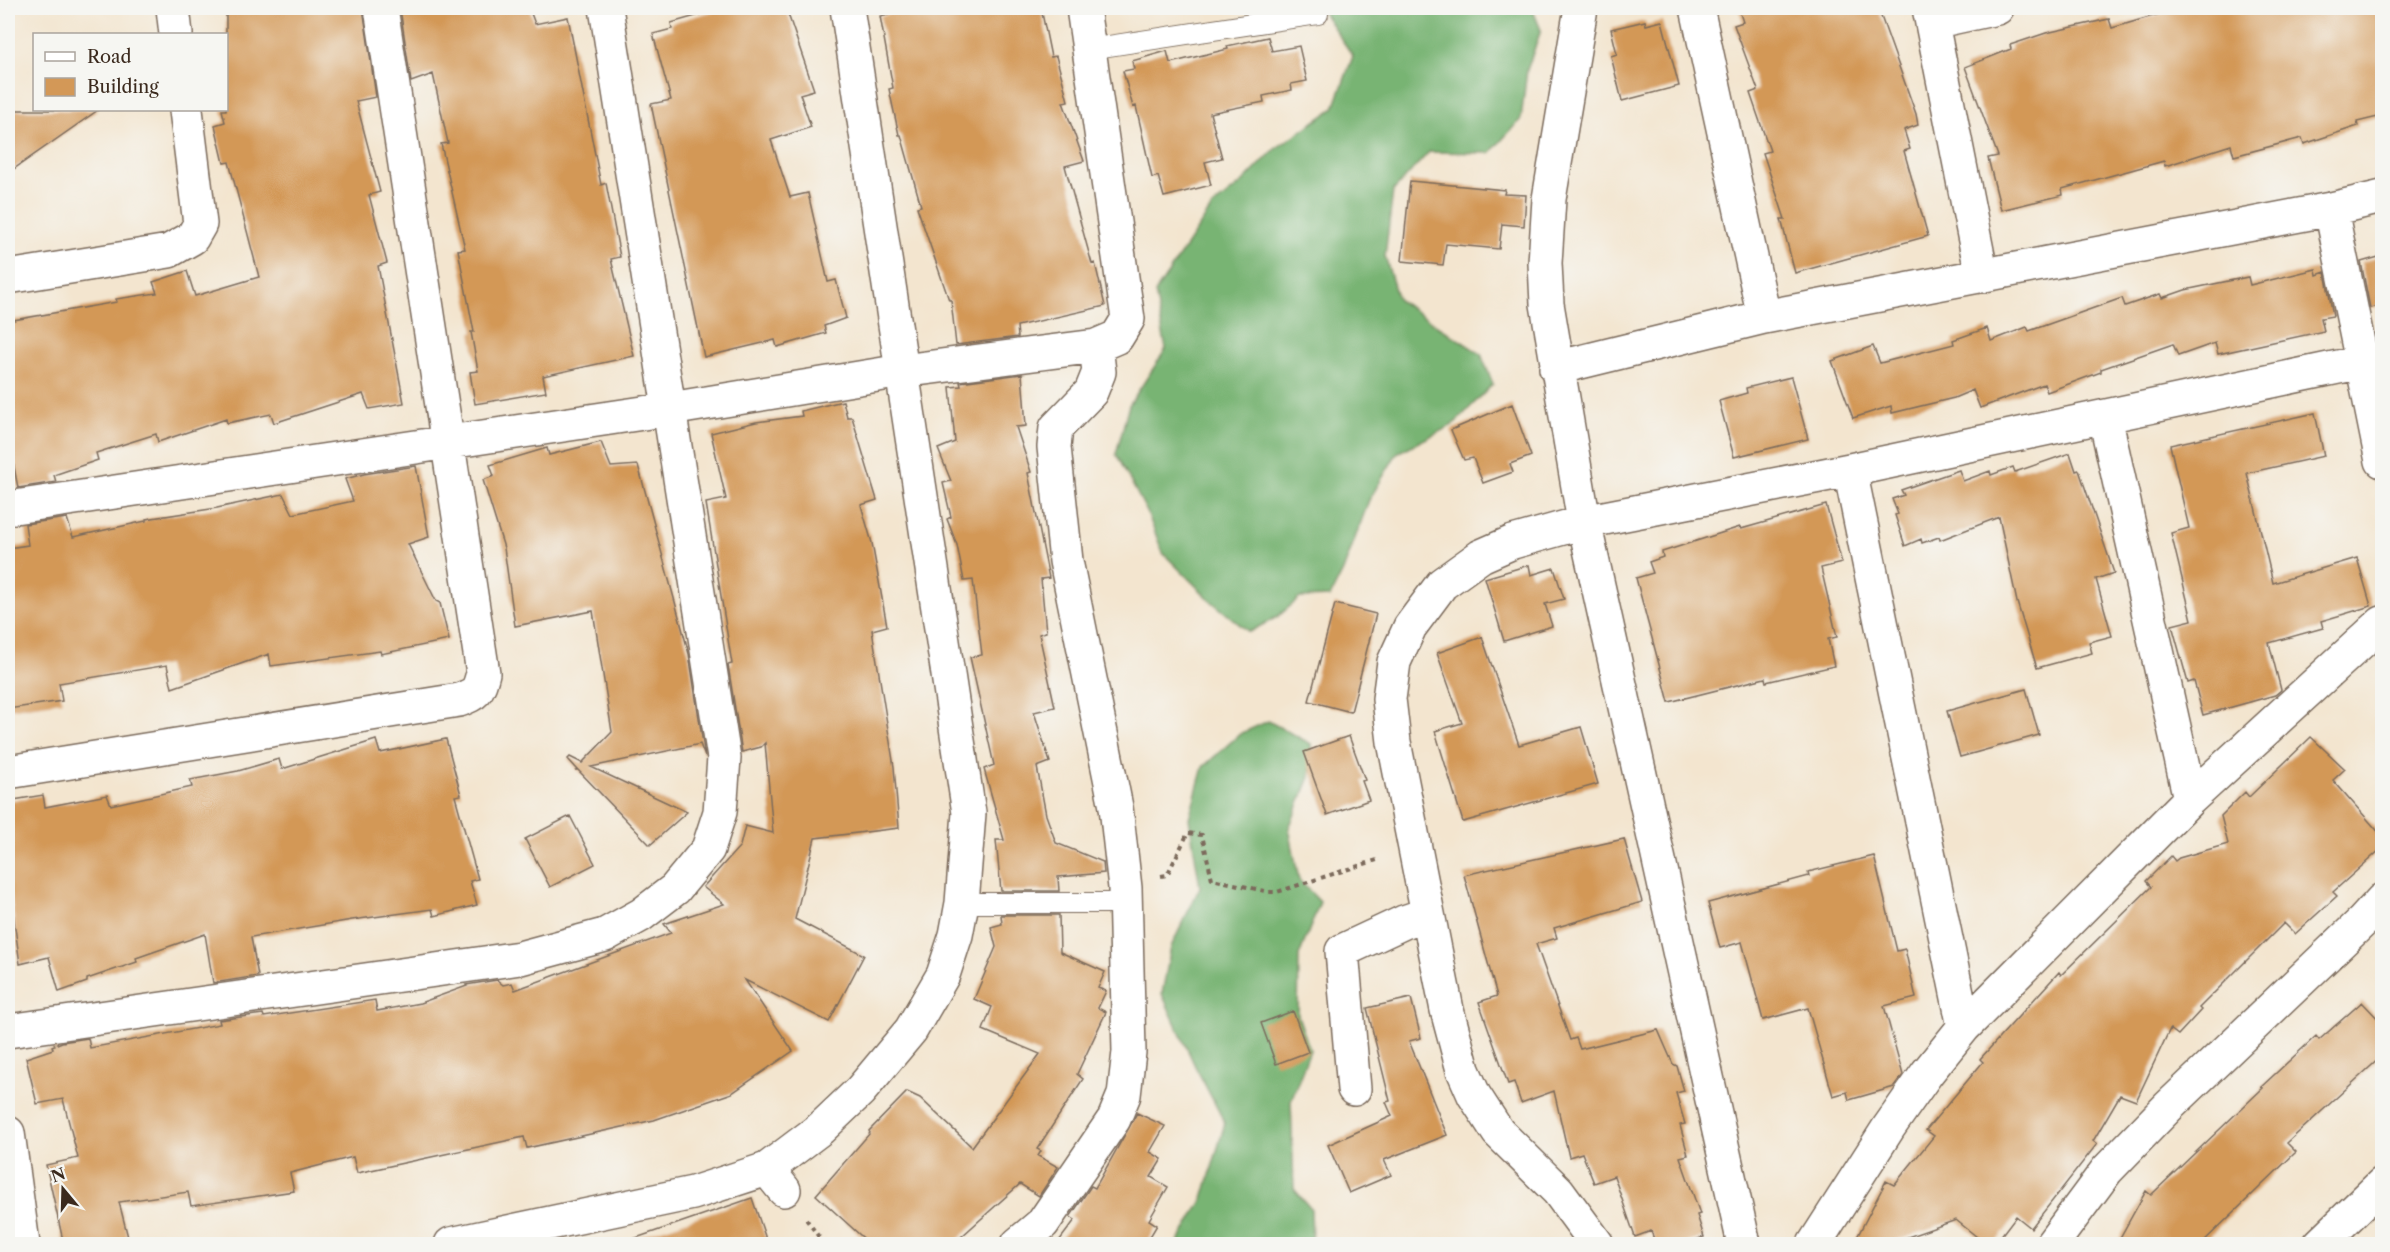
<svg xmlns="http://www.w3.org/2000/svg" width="2390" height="1252" viewBox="0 0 2390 1252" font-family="'Libre Caslon Text',serif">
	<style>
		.forest { fill: #78b473; stroke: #5a6f48; stroke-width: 1.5 }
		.building { fill: #d39857 }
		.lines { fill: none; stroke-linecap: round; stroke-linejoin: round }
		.service-casing { stroke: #7b6b5c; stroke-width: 22 }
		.minor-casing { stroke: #7b6b5c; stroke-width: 36 }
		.tertiary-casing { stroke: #7b6b5c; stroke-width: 36 }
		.path { stroke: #7b6b5c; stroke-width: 4; stroke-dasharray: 4.5 4.5; stroke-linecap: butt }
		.service { stroke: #fff; stroke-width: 20 }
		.minor { stroke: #fff; stroke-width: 33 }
		.tertiary { stroke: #fff; stroke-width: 33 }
	</style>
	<rect width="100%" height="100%" fill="#f6f6f2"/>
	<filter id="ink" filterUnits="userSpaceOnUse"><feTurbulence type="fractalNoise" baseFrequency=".0167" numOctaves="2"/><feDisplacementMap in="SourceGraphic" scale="12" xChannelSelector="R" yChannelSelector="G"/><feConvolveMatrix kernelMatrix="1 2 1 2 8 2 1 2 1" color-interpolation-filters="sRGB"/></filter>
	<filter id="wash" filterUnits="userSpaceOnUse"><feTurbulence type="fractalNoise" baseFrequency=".008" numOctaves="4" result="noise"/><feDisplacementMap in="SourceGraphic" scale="24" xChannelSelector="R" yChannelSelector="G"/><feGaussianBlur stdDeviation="1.35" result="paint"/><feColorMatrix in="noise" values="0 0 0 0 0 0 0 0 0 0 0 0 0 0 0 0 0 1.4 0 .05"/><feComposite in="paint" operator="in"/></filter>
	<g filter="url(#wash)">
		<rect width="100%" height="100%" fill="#f3e5cf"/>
		<path class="forest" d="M1320 8H1532L1541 30 1527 70 1521 119 1490 153 1429 152 1393 191 1385 256 1398 300 1481 354 1493 384 1453 425 1397 453 1369 500 1343 571 1330 597 1300 598 1277 617 1249 632 1211 601 1163 553 1147 512 1116 454 1129 405 1166 349 1155 293 1212 207 1243 182 1275 149 1334 108 1353 56Z
			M1268 721 1311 744 1310 777 1289 828 1299 880 1320 902 1299 956 1298 1016 1310 1050 1291 1101 1294 1189 1311 1209 1312 1241 1306 1244H1177L1203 1199 1225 1123 1195 1066 1162 994 1171 947 1200 887 1189 818 1203 767 1240 734Z"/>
		<g id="blocks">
			<path class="building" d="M226 8H363L376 97 356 101 380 192 369 195 387 263 378 266 404 403 369 409 363 394 274 423 271 414 227 423 226 419 158 442 156 434 96 453 98 460 54 475 56 482 18 488 12 456 8 457V321L117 302 116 299 157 293 153 282 187 271 195 296 259 277 229 162 224 163 215 125 225 122 222 110H226Z
				M400 8H529L535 24 568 17 601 185 606 183 620 257 611 259 634 356 543 376 546 392 475 404 470 372 478 371 471 332H474L458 250 465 249 441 144 448 143 433 74 411 82Z
				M724 8H786L814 90 800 94 811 127 771 140 790 197 808 193 828 282 836 280 846 318 824 326 826 333 777 347 775 340 704 357 651 104 671 100 653 34 672 29 671 23Z
				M914 8H1041L1051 57 1056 56 1068 101 1063 102 1084 161 1065 166 1092 264 1095 263 1105 306 1017 326 1018 337 956 345 951 300H949L917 207 921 206 901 135H899L889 89 893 88 880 16Z
				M1738 8H1878L1916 114 1918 125 1904 130 1910 149 1904 151 1928 236 1795 273 1781 219H1785L1763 153 1770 151 1750 93 1758 90 1734 25 1743 22Z
				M2180 8H2382V116L2357 122 2358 126 2304 144 2302 138 2234 156 2231 145 2165 166 2164 161 2062 189 2063 195 2001 210 1988 158 1998 156 1965 67 2011 49 2010 45 2046 33 2109 19 2112 28Z
				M1645 21 1646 25 1662 21 1679 86 1622 101 1611 56 1617 54 1611 29Z
				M1268 37 1272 51 1299 46 1307 81 1291 84 1292 90 1263 96 1264 102 1210 113 1222 158 1205 162 1211 185 1164 197 1158 176 1152 178 1136 106 1133 107 1123 71 1134 69 1132 61 1167 51 1170 63 1228 49 1227 46Z
				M8 110H98L8 173Z
				M1410 181 1505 190 1504 194 1526 195 1524 226 1502 224 1499 249 1446 244 1443 265 1402 261Z
				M2382 256V305L2370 308 2361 262Z
				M2316 269 2317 275 2325 272 2333 316 2321 318 2324 331 2218 354 2215 343 2178 356 2173 344 2101 369V372L2047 392 2044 384 1980 408 1973 390 1954 398 1892 413 1891 406 1853 418 1832 361 1873 346 1880 363 1954 344 1953 340 1987 328 1991 341 2027 327 2029 331 2122 298 2125 306 2160 294 2162 298 2185 290 2248 277 2250 285Z
				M1022 374 1026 426 1016 427 1031 472 1028 473 1049 578 1041 579 1046 632 1039 634 1055 707 1034 712 1050 762 1037 767 1046 815 1056 843 1103 862 1104 873 1058 877 1059 891H1001L996 840H1004L984 769 994 765 970 657 982 655 973 580 964 581 957 545 947 519 951 517 943 483 951 481 938 449 955 442 950 387 961 386 960 382Z
				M1791 377 1808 439 1734 457 1719 401 1747 393 1746 388Z
				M843 401 847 417H852L877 500 861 505 872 543 887 626 872 630 894 767 899 828 815 838 795 919 864 955 829 1022 745 980 793 1051 732 1093 654 1120 527 1148 524 1137 357 1173 353 1157 290 1173 294 1191 191 1206 188 1192 119 1202 130 1245H64L46 1165 78 1158 63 1099 37 1104 26 1058 53 1049 52 1046 62 1042 88 1038 90 1048 220 1024 219 1020 263 1014 264 1017 375 1000 377 1011 420 1003 467 986 466 985 497 980 503 985 512 983 515 990 671 933 664 924 724 904 703 887 740 846 745 826 773 833 765 743 761 747 742 752 728 665 732 664 706 503 726 499 711 433 756 422 802 416 801 411Z
				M1512 404 1531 456 1510 464 1513 472 1483 483 1473 458 1464 460 1451 430Z
				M2315 413 2324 456 2247 473 2273 583 2357 558 2371 606 2321 621 2323 628 2269 643 2281 690 2275 695 2203 715 2194 681 2188 683 2172 625 2192 620 2171 533 2189 528 2170 445Z
				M601 442 611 467 638 465 689 654 705 757 700 744 591 767 687 812 650 845 578 770H576L577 769 568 759 570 757 582 763 612 732 593 611 515 626 504 548 483 480 494 476 490 465 547 448 549 455Z
				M2070 453 2076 471 2079 470 2114 573 2096 579 2112 636 2089 642 2092 653 2037 668 2017 602 1999 517 1940 540 1939 537 1922 543 1921 539 1905 546 1895 515 1898 514 1892 499 1904 495 1901 490 1959 470 1963 481 1990 471 1991 475 2013 467 2015 472Z
				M416 466 429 537 408 544 436 601 440 603 449 640 381 654 380 651 271 666 269 654 172 688 167 665 59 683 62 701 8 709V548L28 545 25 524 67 518 73 537 146 521V519L217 508 283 494 293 514 353 501 345 479 364 474Z
				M1826 505 1842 563 1821 568 1837 637 1828 639 1834 666 1766 682 1765 678 1669 702 1636 578 1653 573 1649 562 1663 557 1662 552 1740 527 1741 529Z
				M1529 565 1531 575 1554 568 1564 599 1545 604 1552 626 1504 641 1485 578Z
				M1335 604 1376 614 1351 712 1309 701Z
				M1482 637 1519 745 1581 727 1598 784 1463 822 1435 731 1462 723 1437 653Z
				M2026 689 2039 735 1960 757 1947 711Z
				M1349 736 1365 780 1362 781 1369 800 1327 815 1304 752Z
				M2311 737 2345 769 2333 780 2382 836V848L2333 892 2337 896 2295 934 2284 923 2199 1008 2201 1010 2178 1035 2170 1029 2136 1101 2120 1095 2093 1141 2097 1144 2031 1228 2016 1216 1994 1245H1987L1956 1220 1885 1245H1853L1886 1181 1894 1185 1934 1136 1926 1130 1983 1062 1980 1059 2059 972 2061 975 2151 887 2146 881 2171 856 2175 861 2179 858 2228 844 2221 816 2245 792 2249 797Z
				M446 739 461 795 455 796 478 879 470 881 477 905 434 916 432 909 352 920 251 937 258 976 213 983 205 934 136 958 137 962 87 979V982L59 992 49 957 20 964 8 876V801L43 795 45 807 107 795 111 805 192 787 190 780 238 771 279 759 282 769 376 740 380 753Z
				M570 816 595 864 550 887 525 839Z
				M1624 839 1642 902 1554 928 1557 938 1536 944 1570 1040 1576 1038 1580 1049 1658 1030 1673 1064 1677 1066 1684 1091 1676 1093 1685 1124 1680 1125 1688 1155 1680 1157 1700 1214 1697 1215 1704 1237 1681 1245H1656L1651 1231 1635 1237 1614 1176 1594 1183 1582 1153 1569 1157 1554 1091 1521 1103 1514 1082 1508 1084 1479 1002 1497 996 1464 875Z
				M1874 856 1897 951 1905 949 1916 998 1884 1006 1903 1075 1894 1087 1849 1100 1847 1092 1833 1096 1808 1008 1763 1020 1742 942 1720 948 1708 903 1809 876 1808 872Z
				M1001 915H1059L1060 952 1105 972 1098 988 1106 991 1098 1008 1106 1012 1077 1074 1083 1079 1037 1149 1041 1151 1038 1156 1058 1167 1039 1196 1020 1184 952 1245H871L816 1195 870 1133 869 1131 907 1092 920 1098 972 1147 1040 1054 983 1030 992 1007 974 999 996 947 991 927 1002 924Z
				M1411 998 1421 1038 1409 1041 1447 1135 1384 1160 1391 1175 1349 1193 1328 1145 1392 1116 1386 1102 1390 1101 1367 1008Z
				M2362 1002 2382 1023V1056L2287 1143 2296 1152 2200 1245H2116L2146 1191 2151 1195 2263 1088 2261 1087 2316 1036 2319 1040Z
				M1293 1011 1308 1052 1276 1064 1261 1023Z
				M1137 1113 1165 1126 1150 1152 1162 1159 1151 1177 1168 1187 1149 1220 1157 1225 1145 1245H1056L1075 1220 1070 1217 1091 1186 1095 1188Z
				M752 1198 768 1245H634L633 1239Z"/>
		</g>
	</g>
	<g filter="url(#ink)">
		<use href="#blocks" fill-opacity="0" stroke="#7b6b5c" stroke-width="1.5"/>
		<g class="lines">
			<g class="service-casing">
				<path id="service" d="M1089 49 1318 14
					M962 903H1125"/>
			</g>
			<g class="minor-casing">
				<path id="minor" d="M173 8 176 34
					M1581 8 1549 199 1545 263 1547 304 1584 522 1744 1244
					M1697 8 1764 317
					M1929 8 1982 276
					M1932 22 1997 8
					M2331 209 2382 461
					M8 277 169 251 192 238 200 224 186 110
					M1556 368 1764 317 2331 209 2382 197
					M2105 417 2190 799
					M1850 470 1964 1027
					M8 508 670 409 902 371 1096 346
					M8 772 459 700C477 693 478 692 483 673L381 8
					M8 1031 520 958 605 935 641 915 675 889 708 849 720 812 724 758 606 8
					M1354 1089 1342 951 1404 922 1428 914
					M8 1133 23 1244
					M767 1169 784 1190
					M1018 1244 1043 1223 1114 1119 1124 1095 1129 1052 1125 888 1116 807 1066 561 1054 447 1056 428 1091 392 1099 372 1096 346 1117 337 1128 319 1083 8
					M1597 1244 1558 1191 1498 1132 1474 1095 1463 1070 1447 1010 1394 742 1389 699 1394 662 1410 627 1442 584 1481 556 1513 542 1584 522 1850 470 2362 362
					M1814 1244 1889 1127 1927 1073 1964 1027 2190 799 2382 623
					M2052 1244 2107 1170 2168 1107 2362 922 2382 900"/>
			</g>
			<g class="tertiary-casing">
				<path id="tertiary" d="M451 1244 693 1193 767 1169 820 1129 860 1091 911 1030 943 975 956 935 962 903 969 813 847 8
					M2320 1244 2382 1184"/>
			</g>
			<path class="path" d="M1161 876 1167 875 1188 833 1202 835 1212 879 1269 892H1277L1380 859
				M806 1219 824 1244"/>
			<use href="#service" class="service"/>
			<use href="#minor" class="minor"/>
			<use href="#tertiary" class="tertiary"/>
		</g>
	</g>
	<rect width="2390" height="1252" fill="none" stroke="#f6f6f2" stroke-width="30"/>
	<rect x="33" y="33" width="195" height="78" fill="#f6f6f2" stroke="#aba49d" stroke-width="1.5"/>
	<rect x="45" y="52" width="30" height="9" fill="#ffffff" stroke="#aba49d" stroke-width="1.5"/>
	<text x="87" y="63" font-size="18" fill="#3b2a1e">Road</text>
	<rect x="45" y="78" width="30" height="18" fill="#d39857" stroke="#aba49d" stroke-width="1.5"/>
	<text x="87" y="93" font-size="18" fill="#3b2a1e">Building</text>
	<g transform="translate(63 1189) rotate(341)" stroke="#f6f6f2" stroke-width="4.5" paint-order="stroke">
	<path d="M0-4.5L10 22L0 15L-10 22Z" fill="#3b2a1e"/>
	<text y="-9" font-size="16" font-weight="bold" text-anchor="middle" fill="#3b2a1e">N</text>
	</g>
</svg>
